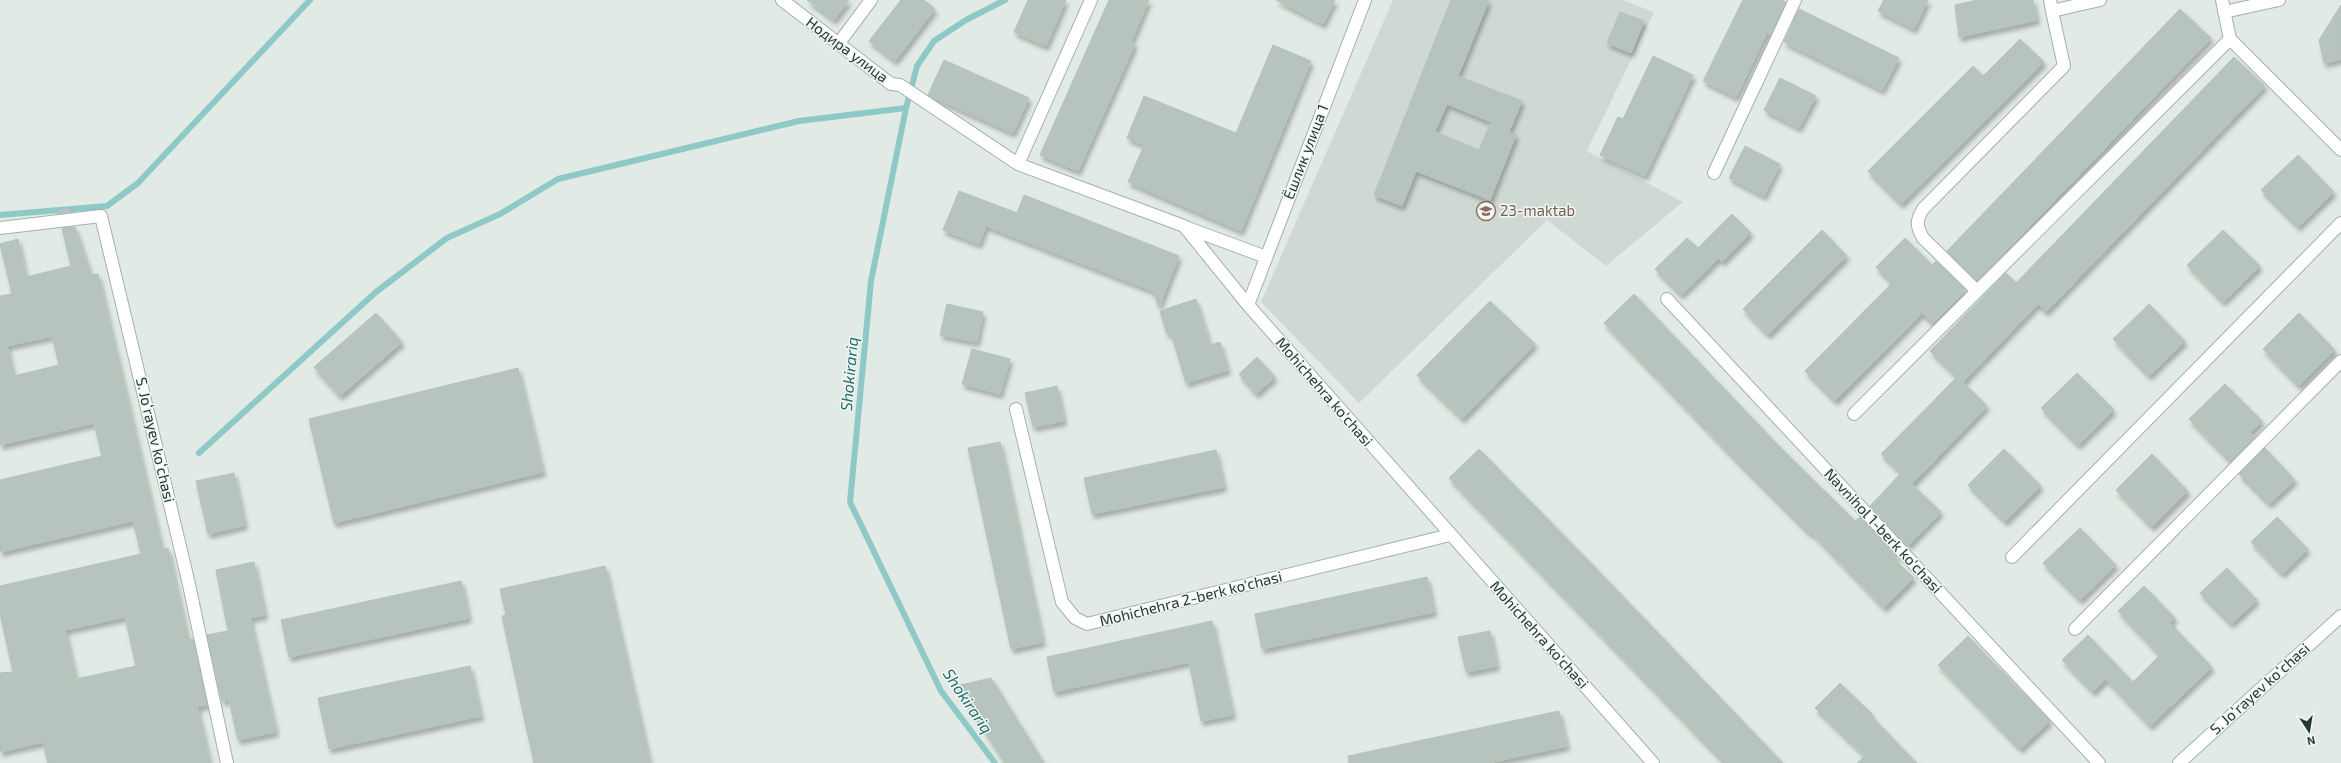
<svg xmlns="http://www.w3.org/2000/svg" width="2341" height="763" viewBox="0 0 2341 763" font-family="'Exo 2',sans-serif">
	<style>
		.built { fill: #cfd9d3 }
		.lines { fill: none; stroke-linecap: round; stroke-linejoin: round }
		.stream { stroke: #8ec9c8; stroke-width: 6 }
		.building { fill: #b7c4bd; stroke: #b4c3ba; fill-rule: evenodd; filter: url(#shadow) }
		.street-casing { stroke: #a4b1aa; stroke-width: 14 }
		.secondary-casing { stroke: #a1b4aa; stroke-width: 14 }
		.street { stroke: #fff; stroke-width: 12 }
		.secondary { stroke: #fff; stroke-width: 12 }
		.labels { text-anchor: middle; stroke-width: 3; stroke-linejoin: round; paint-order: stroke }
		.street-label { font-size: 15px; fill: #23392f; stroke: #f1f7f3 }
		.education-label { font-size: 15px; fill: #785e54; stroke: #f1f7f3; text-anchor: start }
		.water-label { font-size: 16px; font-style: italic; fill: #246e6d; stroke: #f1f7f3 }
	</style>
	<defs>
		<filter id="shadow"><feDropShadow dx="2.5" dy="4.5" stdDeviation="2" flood-color="#0004"/></filter>
	</defs>
	<rect width="100%" height="100%" fill="#e1eae4"/>
	<path class="built" d="M1393 0H1622L1654 12 1587 151 1683 202 1606 266 1547 220 1359 403 1261 302Z"/>
	<g class="lines">
		<path class="stream" d="M0 215 107 206 138 183 310 0
			M199 453 376 292 447 238 500 214 558 179 799 121 906 108
			M995 763 941 691 850 502 871 281 906 108 917 66 934 41 966 20 1005 0"/>
	</g>
	<path class="building" d="M807 0H849L834 20Z
		M901 0H924L935 9 895 61 869 41Z
		M1028 0H1066L1046 46 1014 32Z
		M1109 0H1149L1131 42 1135 44 1078 171 1040 155Z
		M1276 0H1335L1323 24Z
		M1451 0H1489L1458 76 1522 101 1509 132 1516 135 1490 200 1416 171 1402 206 1374 195ZM1447 104 1491 122 1479 150 1435 132Z
		M1743 0H1781L1786 2 1770 35 1767 33 1736 97 1703 81Z
		M1884 0H1928L1914 29 1878 11Z
		M1977 0H2033L2037 20 1959 37 1955 5Z
		M2341 5V59L2324 63 2319 40Z
		M1799 9 1899 58 1882 90 1784 42Z
		M2180 9 2211 38 1977 281 1947 251Z
		M1620 12 1644 21 1631 53 1607 43Z
		M2020 39 2044 62 1901 204 1868 171 1973 66 1983 76Z
		M1273 45 1311 61 1241 231 1128 182 1144 145 1127 138 1144 96 1236 133Z
		M1653 56 1693 75 1645 176 1600 155 1618 117 1623 119Z
		M2234 57 2265 86 2046 312 2038 304 1963 382 1987 406 1912 484 1941 512 1908 546 1870 506 1901 473 1881 454 1957 377 1930 351 2006 273 2016 283Z
		M944 60 1029 98 1013 133 928 95Z
		M1780 78 1816 96 1799 128 1764 110Z
		M1745 146 1780 164 1764 196 1729 178Z
		M2298 155 2334 192 2298 227 2261 190Z
		M959 191 1017 213 1024 195 1179 256 1159 307 1153 291 986 226 979 244 943 230Z
		M69 208 70 212 58 214V211Z
		M1732 214 1751 233 1722 262 1719 258 1681 295 1655 269 1687 238 1698 248Z
		M75 227 91 275 98 274 162 549 168 548 188 640 193 639 207 705 197 707 210 763H48L43 742 0 752V673L13 672 0 613V586L141 554 133 521 0 552V480L102 456 94 423 0 445V296L12 294 0 244 18 239 26 277 71 266 62 228ZM52 336 59 365 14 376 7 346ZM125 617 136 666 76 679 65 630Z
		M1822 230 1847 256 1768 335 1743 309Z
		M2223 230 2260 266 2223 302 2187 265Z
		M1905 238 1932 265 1936 261 1966 291 1933 324 1922 313 1835 401 1805 371 1892 283 1876 267Z
		M1634 294 1779 446 1855 521 1860 517 1897 557 1895 560 1914 578 1884 608 1812 533 1810 534 1732 456 1604 323Z
		M1196 299 1210 345 1220 342 1228 370 1186 383 1171 333 1167 334 1160 311Z
		M1490 301 1535 344 1462 419 1417 375Z
		M947 304 983 312 977 342 940 335Z
		M2149 304 2185 341 2149 376 2113 339Z
		M376 313 402 342 340 396 314 367Z
		M2299 313 2335 350 2299 386 2263 349Z
		M972 349 1010 359 1000 394 962 384Z
		M1257 357 1275 377 1256 394 1239 374Z
		M518 368 543 472 334 523 309 419Z
		M2077 373 2114 410 2078 445 2041 408Z
		M2225 384 2262 421 2250 433 2255 437 2231 462 2189 419Z
		M1057 386 1064 421 1033 427 1025 393Z
		M1000 442 1043 642 1011 649 968 448Z
		M2265 448 2295 480 2269 504 2239 474Z
		M1479 449 1590 562 1783 763H1725L1707 745 1449 478Z
		M2004 449 2041 486 2005 522 1968 485Z
		M1216 450 1224 487 1092 514 1084 478Z
		M2152 454 2188 491 2152 527 2116 490Z
		M234 473 245 525 208 534 196 481Z
		M2277 517 2308 549 2282 574 2251 542Z
		M2080 528 2116 565 2080 600 2043 563Z
		M254 562 265 615 250 618 276 732 238 740 229 700 222 701 207 635 228 631 216 570Z
		M605 566 650 763H534L502 616 506 615 500 589Z
		M2227 568 2257 600 2231 624 2200 593Z
		M1427 577 1434 612 1262 649 1255 614Z
		M461 581 469 618 289 657 281 620Z
		M2144 586 2175 618 2170 623 2212 667 2150 726 2106 679 2093 692 2062 660 2088 635 2133 682 2160 655 2118 611Z
		M1212 621 1233 715 1201 721 1189 662 1054 692 1047 657Z
		M1490 631 1497 666 1466 672 1458 637Z
		M1968 636 2050 721 2020 749 1938 665Z
		M470 666 481 716 329 749 318 698Z
		M991 678 1044 763H1005L956 686Z
		M1840 683 1873 715 1872 717 1917 763H1857L1865 756 1815 708Z
		M1559 711 1567 746 1488 763H1349L1348 756Z"/>
	<g class="lines">
		<g class="street-casing">
			<path id="street" d="M782 0 891 84 900 85 1018 164 1184 226 1248 305 1653 763
				M2050 0 2052 11 2100 0
				M2222 0 2230 39
				M2224 12 2279 0
				M839 43 871 0
				M1018 164 1091 0
				M1714 173 1795 0
				M1185 227 1266 257
				M0 228 101 216 188 580 227 763
				M1977 291 1923 238C1916 226 1916 221 1923 209L2064 66 2052 11
				M1667 299 2099 763
				M1248 305 1365 0
				M1016 409 1062 602 1075 618 1087 624 1450 535
				M1854 414 2230 39 2341 150
				M2012 557 2341 223
				M2075 629 2341 361"/>
		</g>
		<g class="secondary-casing">
			<path id="secondary" d="M2179 763 2341 616"/>
		</g>
		<use href="#street" class="street"/>
		<use href="#secondary" class="secondary"/>
	</g>
	<defs>
		<g id="school-ring" transform="scale(1)"><circle r="9.5" fill="#f1f7f3" stroke="#8d6e63" stroke-width="1.5"/><path d="M0-5L7-2L0 1L-7-2ZM-4 1L0 2.5L4 1V4Q0 6-4 4Z" fill="#8d6e63"/></g>
	</defs>
	<g fill-rule="evenodd">
		<use href="#school-ring" x="1486" y="211"/>
	</g>
	<g class="labels">
		<g class="street-label">
			<text transform="translate(847 50) rotate(37)" y="5">Нодира улица</text>
			<text transform="translate(1306 152) rotate(-69)" y="5">Ёшлик улица 1</text>
			<text transform="translate(1324 392) rotate(49)" y="5">Mohichehra ko'chasi</text>
			<text transform="translate(155 440) rotate(77)" y="5">S. Joʻrayev koʻchasi</text>
			<text transform="translate(1883 531) rotate(47)" y="5">Navnihol 1-berk ko'chasi</text>
			<text transform="translate(1191 599) rotate(-14)" y="5">Mohichehra 2-berk ko'chasi</text>
			<text transform="translate(1539 635) rotate(48)" y="5">Mohichehra ko'chasi</text>
			<text transform="translate(2260 689) rotate(-42)" y="5">S. Joʻrayev koʻchasi</text>
		</g>
		<g class="education-label">
			<text x="1500" y="216">23-maktab</text>
		</g>
		<g class="water-label">
			<text transform="translate(849 374) rotate(-85)" y="6">Shokirariq</text>
			<text transform="translate(968 701) rotate(56)" y="6">Shokirariq</text>
		</g>
	</g>
	<g transform="translate(2309 731) rotate(168)" stroke="#f1f7f3" stroke-width="3" paint-order="stroke">
	<path d="M0-3L7 15L0 10L-7 15Z" fill="#23392f"/>
	<text y="-6" font-size="11" font-weight="bold" text-anchor="middle" fill="#23392f">N</text>
	</g>
</svg>
